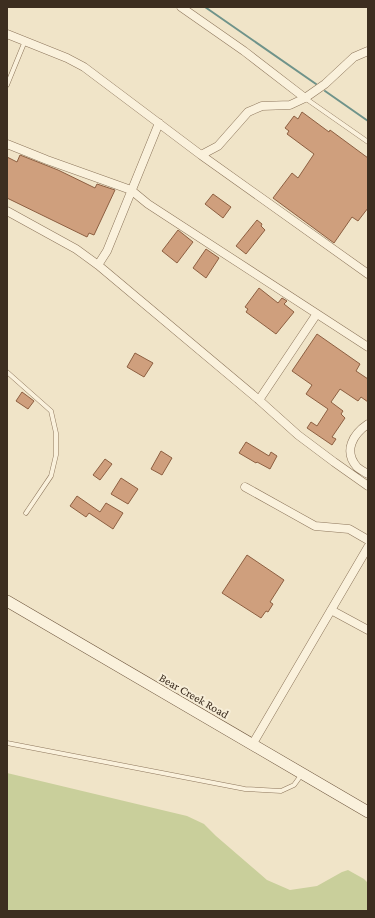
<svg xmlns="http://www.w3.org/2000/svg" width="375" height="918" viewBox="0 0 375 918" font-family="'Crimson Pro',serif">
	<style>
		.green { fill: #c9cf9b }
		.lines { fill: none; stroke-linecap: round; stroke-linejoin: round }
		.stream { stroke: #6f938a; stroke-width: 2 }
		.building { fill: #cf9f7d; stroke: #8d5f41 }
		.lane-casing { stroke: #8d765c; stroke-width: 5 }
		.street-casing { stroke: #8d765c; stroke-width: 9 }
		.secondary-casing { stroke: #6f573f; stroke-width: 12 }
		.lane { stroke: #faf1dc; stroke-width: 4 }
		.street { stroke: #faf1dc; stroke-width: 8 }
		.secondary { stroke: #faf1dc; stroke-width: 11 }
		.labels { text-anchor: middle; stroke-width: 4; stroke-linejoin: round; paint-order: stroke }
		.street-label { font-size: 12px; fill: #3d2e20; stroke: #f7eed8 }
	</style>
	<rect width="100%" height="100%" fill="#f0e4c8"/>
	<path class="green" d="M7 773 187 816 204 824 216 836 267 880 290 890 317 886 342 872 348 870 364 879 368 883V911H7Z"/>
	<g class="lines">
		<path class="stream" d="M205 7 316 84
			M325 91 368 121"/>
	</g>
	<path class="building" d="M302 112 329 132 330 130 368 158V208L358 221 352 217 334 243 273 198 292 173 298 178 314 154 287 134 289 131 285 128 294 116 298 119Z
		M20 155 58 170 95 188 97 184 115 190 94 235 89 233 87 237 7 198V157L17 162Z
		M213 194 231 207 223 218 205 204Z
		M257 220 262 224 261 226 265 230 246 254 236 246Z
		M178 230 193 242 177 263 162 251Z
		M206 249 219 258 206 278 193 268Z
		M259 288 278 303 282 298 287 301 284 304 294 312 276 334 246 312 248 309 245 307Z
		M317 334 360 364 356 371 368 379V402L361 397 358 401 340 389 331 402 343 411 341 414 345 418 332 437 336 439 332 445 307 428 311 422 317 426 328 409 306 394 312 385 292 371Z
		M135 353 153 363 144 377 127 367Z
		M22 392 34 401 28 409 16 401Z
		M246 442 269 456 271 452 277 456 270 469 257 462 256 463 239 453Z
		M161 451 172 458 162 475 151 469Z
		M105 459 112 464 100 480 93 475Z
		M121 478 138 489 128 504 111 494Z
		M77 496 100 512 106 503 123 513 113 529 89 513 86 517 70 506Z
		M247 555 284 580 270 602 273 604 268 612 266 611 261 618 222 593Z"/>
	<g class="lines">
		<g class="lane-casing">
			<path id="lane" d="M7 85 25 41
				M305 98 368 142
				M7 372 51 411 56 433V455L51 476 26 513
				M7 743 245 789 281 791 294 785 302 774"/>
		</g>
		<g class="street-casing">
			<path id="street" d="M181 7 244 51 305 98
				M7 34 67 58 84 67 201 155 368 274
				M7 144 47 160 131 190 148 204 368 347
				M201 155 218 146 248 112 262 106 290 105 305 98 325 84 354 57 368 51
				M7 211 76 249 98 265 259 400 298 435 334 462 368 486
				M98 265 107 251 159 123
				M259 400 316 315
				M368 424C353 434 343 451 357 467 360 470 365 472 368 474
				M245 487 315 526 349 529 368 540
				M331 610 368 630
				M252 745 368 547"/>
		</g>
		<g class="secondary-casing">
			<path id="secondary" d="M7 601 368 812"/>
		</g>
		<use href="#lane" class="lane"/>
		<use href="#street" class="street"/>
		<use href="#secondary" class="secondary"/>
	</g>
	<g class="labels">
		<g class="street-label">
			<text transform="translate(194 696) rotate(30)" y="4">Bear Creek Road</text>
		</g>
	</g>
	<rect width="375" height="918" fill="none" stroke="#3d2e20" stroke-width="16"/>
</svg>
